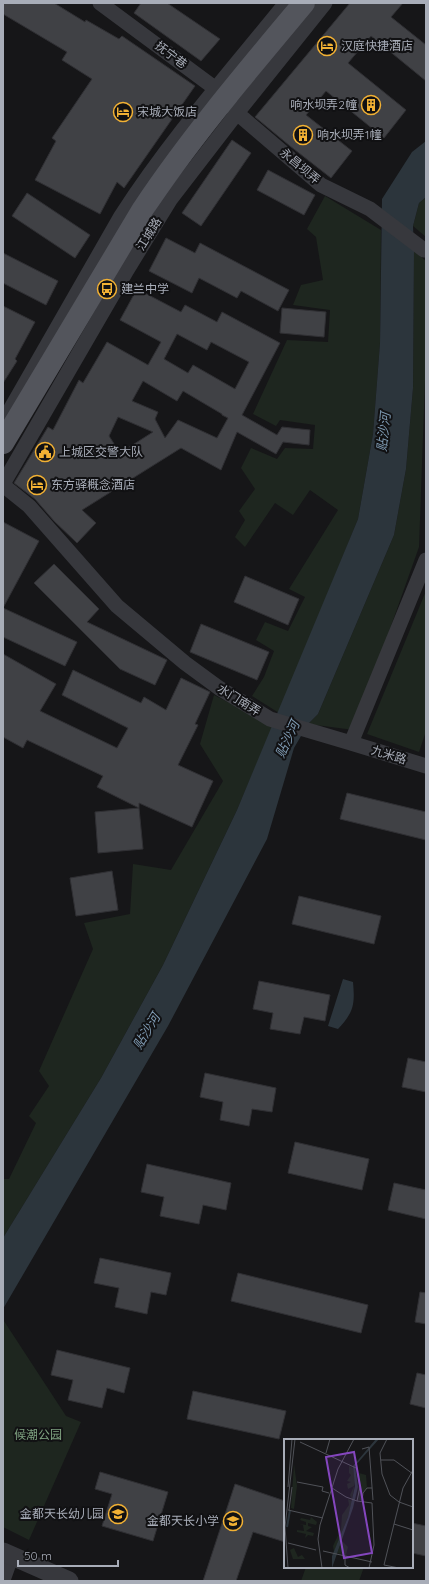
<svg xmlns="http://www.w3.org/2000/svg" width="429" height="1584" viewBox="0 0 429 1584" font-family="Quicksand,'Noto Sans SC',sans-serif">
	<style>
		.green { fill: #1e261f }
		.water { fill: #2c353c }
		.building { fill: #404145; stroke: #303034; fill-rule: evenodd }
		.lines { fill: none; stroke-linecap: round; stroke-linejoin: round }
		.minor { stroke: #37383d; stroke-width: 15 }
		.tertiary { stroke: #37383d; stroke-width: 19 }
		.primary { stroke: #53555c; stroke-width: 22 }
		.labels { text-anchor: middle; stroke-width: 4; stroke-linejoin: round; paint-order: stroke }
		.poi-label { font-size: 12px; fill: #a8adb8; stroke: #111113; text-anchor: start }
		.street-label { font-size: 12px; fill: #a8adb8; stroke: #111113 }
		.park-label { font-size: 12px; fill: #7fa381; stroke: #111113 }
		.water-label { font-size: 13px; font-style: italic; fill: #7f9bb3; stroke: #111113 }
		.inset-river { fill: none; stroke: #2c353c; stroke-width: 2 }
		.inset-road { fill: none; stroke: #505258; stroke-width: 1 }
		.view { fill: #8446be; fill-opacity: 0.15; stroke: #8446be; stroke-width: 2 }
		.inset-edge { fill: none; stroke: #a8adb8; stroke-width: 2 }
	</style>
	<rect width="100%" height="100%" fill="#161618"/>
	<path class="green" d="M325 196 381 230 380 343 373 434 358 519 279 713 252 696 264 677 274 651 256 640 265 622 288 631 305 597 289 589 338 510 310 490 293 515 275 503 245 547 235 537 245 520 239 511 255 489 241 468 251 448 277 459 285 448 313 449 315 425 280 420 276 426 253 414 287 340 328 342 330 310 293 305 301 285 323 280 316 237 307 229Z
		M426 197V237L413 226 419 203Z
		M414 251 426 261V353L419 547 354 730 308 724 318 714 394 535 406 469 413 388Z
		M426 591V731L419 752 367 734Z
		M214 695 273 726 237 810 163 965 101 1078 3 1238V1179H9L36 1123 29 1116 49 1086 39 1071 93 949 84 923 130 914 133 864 171 870 223 781 200 744Z
		M4 1321 66 1416 81 1422 29 1540 3 1527Z
		M306 1567H364L359 1581H301Z"/>
	<path class="water" d="M426 141V197L419 203 413 226 414 251 413 388 406 469 394 535 318 714 308 724 294 748 267 839 168 1026 3 1309V1238L101 1078 163 965 237 810 358 519 373 434 380 343 382 199 412 152Z
		M343 979 353 982C355 1004 354 1012 338 1029L328 1026Z"/>
	<path class="building" d="M3 3H54L85 22 86 20 119 39 122 36 195 86 124 188 117 182 100 214 35 180 56 141 52 138 92 79 62 60 67 52 3 14Z
		M141 3H167L220 39 201 61 134 13Z
		M350 3H403L391 17 426 45V81L371 36 348 63 406 110 384 138 326 91 306 115 352 151 331 178 290 146 255 117Z
		M232 140 251 153 201 226 182 213Z
		M268 170 315 195 304 215 257 190Z
		M27 193 90 235 75 258 12 216Z
		M166 238 195 253 200 243 289 290 278 311 241 291 237 298 199 278 192 293 149 271Z
		M3 253 58 281 46 305 3 283Z
		M137 289 181 312 185 305 217 322 222 312 280 343 242 415 277 435 282 427 310 430 309 445 283 442 276 454 237 432 221 470 181 448 82 510 96 523 77 543 54 521 35 499 14 483 48 427 53 430 79 380 83 383 107 342 148 365 161 342 120 320ZM177 334 207 350 211 342 249 362 235 389 193 365 188 373 164 359ZM143 381 177 401 183 391 222 414V415L228 418 217 438 178 420 165 438 155 419 158 412 132 401ZM118 417 153 432 120 453 109 436Z
		M3 306 35 322 15 359 17 361 3 383Z
		M282 308 326 312 324 337 280 333Z
		M3 522 39 541 3 608 77 642 65 666 3 637Z
		M54 564 99 609 87 622 167 660 155 685 120 669 34 583Z
		M245 576 299 599 288 625 234 602Z
		M201 624 269 652 257 680 190 652Z
		M3 654 56 684 40 711 117 748 128 728 62 695 73 670 141 703 144 697 166 710 181 678 210 692 195 724 198 725 178 765 213 781 192 827 139 803V808L97 787 103 776 27 740 23 748 3 737Z
		M347 793 426 812V840L340 819Z
		M139 808 143 849 98 853 95 812Z
		M112 871 118 910 76 916 70 878Z
		M299 896 381 916 374 944 292 924Z
		M259 981 330 995 325 1021 304 1017 300 1034 270 1029 273 1013 253 1009Z
		M408 1058 426 1062V1092L402 1087Z
		M205 1073 276 1088 272 1112 252 1109 249 1126 220 1120 223 1102 200 1097Z
		M295 1142 369 1159 362 1190 288 1173Z
		M147 1164 231 1183 226 1210 203 1205 199 1224 160 1216 164 1197 141 1192Z
		M394 1183 426 1190V1219L388 1210Z
		M100 1258 171 1273 166 1295 151 1292 147 1314 115 1307 119 1288 94 1283Z
		M238 1273 368 1305 361 1333 231 1301Z
		M420 1292 426 1293V1324L415 1322Z
		M57 1350 130 1368 124 1393 107 1388 102 1408 68 1400 73 1380 51 1375Z
		M417 1373 426 1375V1408L410 1404Z
		M193 1391 286 1411 279 1439 187 1419Z
		M100 1472 168 1492 153 1541 102 1526 112 1494 95 1489Z
		M235 1484 285 1501V1542L253 1532 236 1581H203Z
		M412 1523 426 1526V1556L412 1553Z"/>
	<g class="lines">
		<path class="minor" d="M100 3 216 89 237 113 321 185 370 209 424 250
			M3 422 121 216C170 140 230 72 286 3
			M3 484 127 270 170 200 237 113 325 3
			M3 485 29 506 117 606 185 663 219 688 270 719 351 743 426 560
			M351 743 426 766
			M3 1580 12 1555"/>
		<path class="tertiary" d="M3 1552 69 1581"/>
		<path class="primary" d="M3 443 143 209C191 137 248 70 304 3"/>
	</g>
	<defs>
		<g id="hotel-ring" transform="scale(1)"><circle r="9.5" fill="#111113" stroke="#f2b134" stroke-width="1.5"/><path d="M-6-4.5h1.5V1H6V5H4.5V3h-9V5H-6ZM-4 0a1.8 1.8 0 1 1 3.6 0ZM.5 0V-2.5h3Q6-2.5 6 0Z" fill="#f2b134"/></g>
		<g id="building-ring" transform="scale(1)"><circle r="9.5" fill="#111113" stroke="#f2b134" stroke-width="1.5"/><path d="M-4-6H4V6H1V3H-1V6H-4ZM-2.5-4.3h1.7v1.8h-1.7ZM.8-4.3h1.7v1.8H.8ZM-2.5-1h1.7V.8h-1.7ZM.8-1h1.7V.8H.8Z" fill="#f2b134"/></g>
		<g id="bus-ring" transform="scale(1)"><circle r="9.5" fill="#111113" stroke="#f2b134" stroke-width="1.5"/><path d="M-5-6H5V4H4V6H2V4H-2V6H-4V4H-5ZM-3.5-4V0h7V-4ZM-3.5 1.2v1.5H-2V1.2ZM2 1.2v1.5H3.5V1.2Z" fill="#f2b134"/></g>
		<g id="civic-ring" transform="scale(1)"><circle r="9.5" fill="#111113" stroke="#f2b134" stroke-width="1.5"/><path d="M-.6-6.5H3V-4.5H.6V-3L4-1V1h2V6H-6V1h2V-1L-.6-3ZM-1.2 2.5V6h2.4V2.5Z" fill="#f2b134"/></g>
		<g id="school-ring" transform="scale(1)"><circle r="9.5" fill="#111113" stroke="#f2b134" stroke-width="1.5"/><path d="M0-5L7-2L0 1L-7-2ZM-4 1L0 2.5L4 1V4Q0 6-4 4Z" fill="#f2b134"/></g>
	</defs>
	<g fill-rule="evenodd">
		<use href="#hotel-ring" x="327" y="46"/>
		<use href="#building-ring" x="371" y="105"/>
		<use href="#hotel-ring" x="123" y="112"/>
		<use href="#building-ring" x="303" y="135"/>
		<use href="#bus-ring" x="107" y="289"/>
		<use href="#civic-ring" x="45" y="452"/>
		<use href="#hotel-ring" x="37" y="485"/>
		<use href="#school-ring" x="118" y="1514"/>
		<use href="#school-ring" x="233" y="1521"/>
	</g>
	<g class="labels">
		<g class="poi-label">
			<text x="341" y="50">汉庭快捷酒店</text>
			<text x="357" y="109" text-anchor="end">响水坝弄2幢</text>
			<text x="137" y="116">宋城大饭店</text>
			<text x="317" y="139">响水坝弄1幢</text>
			<text x="121" y="293">建兰中学</text>
			<text x="59" y="456">上城区交警大队</text>
			<text x="51" y="489">东方驿概念酒店</text>
			<text x="104" y="1518" text-anchor="end">金都天长幼儿园</text>
			<text x="219" y="1525" text-anchor="end">金都天长小学</text>
		</g>
		<g class="street-label">
			<text transform="translate(171 55) rotate(37)" y="4">抚宁巷</text>
			<text transform="translate(300 166) rotate(40)" y="4">永昌坝弄</text>
			<text transform="translate(149 234) rotate(-58)" y="4">江城路</text>
			<text transform="translate(239 700) rotate(32)" y="4">水门南弄</text>
			<text transform="translate(389 755) rotate(17)" y="4">九米路</text>
		</g>
		<g class="park-label">
			<text x="38" y="1439">候潮公园</text>
		</g>
		<g class="water-label">
			<text transform="translate(383 432) rotate(-84)" y="5">贴沙河</text>
			<text transform="translate(287 739) rotate(-65)" y="5">贴沙河</text>
			<text transform="translate(146 1031) rotate(-59)" y="5">贴沙河</text>
		</g>
	</g>
	<g transform="translate(284 1439)">
		<rect width="129" height="129" fill="#161618"/>
		<path d="M10 25 13 47 10 70 7 69ZM65 27 69 29 71 42 68 61 66 56 70 47 64 50 63 45 67 43 63 42 67 36 65 34ZM75 34 82 36 83 49 79 53 78 61H74ZM64 60 68 62 64 78 50 113 49 107 57 90 58 76 65 66ZM27 78 33 83 32 86 24 84V87L28 88 22 92 30 94 29 97 24 96 21 99 22 95 13 93V91L20 92 19 86 15 85 22 86V83L16 81 17 79 26 81ZM58 102 64 108 62 116 53 114ZM10 109 14 118 18 116 21 120H9L6 111Z" fill="#1e261f"/>
		<path d="M92 0H95L71 27 74 48 69 69 48 129V117L64 78 71 47 69 27Z" fill="#2c353c"/>
		<path class="inset-river" d="M3 88 6 71"/>
		<path class="inset-road" d="M103 0 96 14 98 35 106 56 115 63M16 3 72 29M78 10 85 8 89 61M42 14 46 0M97 21H110L129 35M13 43 39 48 38 52 45 54M4 48 8 0M48 49 62 58 73 62 76 48 74 36M73 62 88 64 90 106 85 129M78 62 79 54 83 49H88M115 63 129 68M4 71 39 79M5 71 8 48M110 85 119 49 129 31M4 104 32 111M39 112 88 123M61 117V126L66 129M4 129 1 88 11 0M38 129 34 100 36 86 54 30 70 0M115 129 100 126 110 85 129 91"/>
		<path class="view" d="M70 13 88 114 60 119 42 18Z"/>
		<rect width="129" height="129" class="inset-edge"/>
	</g>
	<rect width="429" height="1584" fill="none" stroke="#a8adb8" stroke-width="8"/>
	<path d="M18 1560v6h100v-6" fill="none" stroke="#a8adb8" stroke-width="2"/>
	<text x="24" y="1560" font-size="12" fill="#a8adb8" stroke="#111113" stroke-width="3" paint-order="stroke">50 m</text>
</svg>
